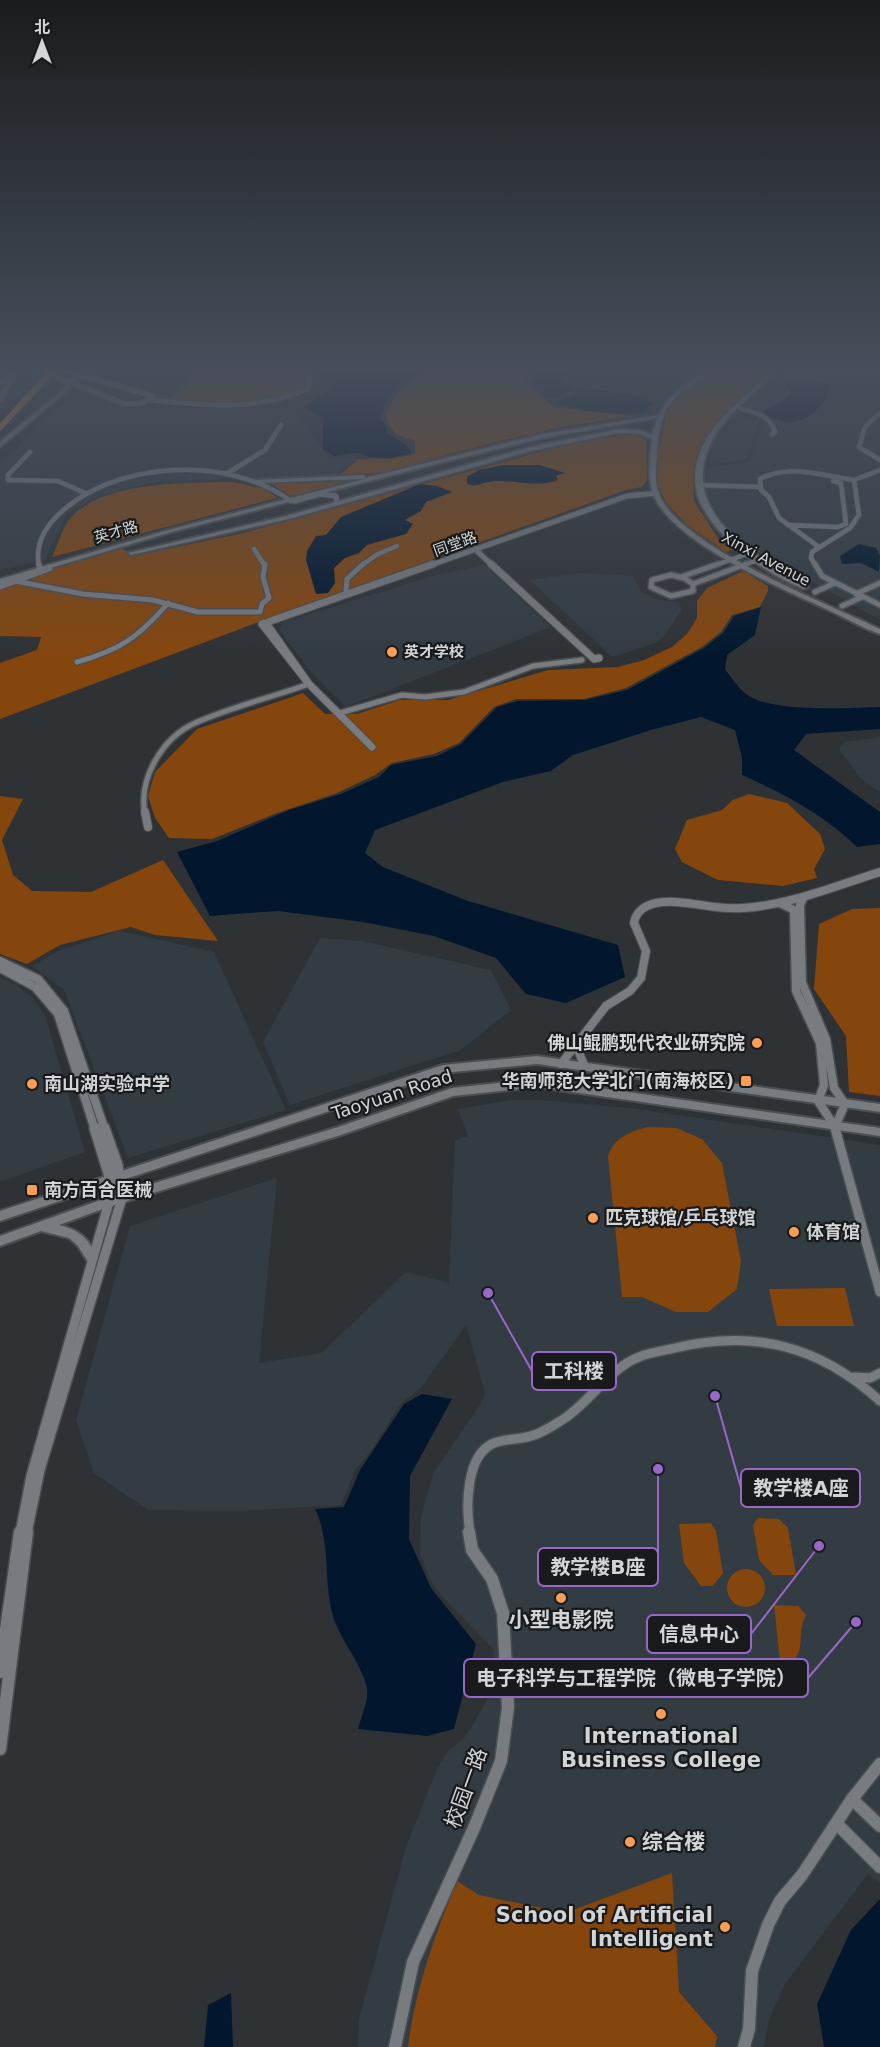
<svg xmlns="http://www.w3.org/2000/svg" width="880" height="2047" viewBox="0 0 880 2047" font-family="'DejaVu Sans','Noto Sans SC',sans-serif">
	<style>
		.built { fill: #333b43 }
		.green { fill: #85460e }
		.water { fill: #02172d }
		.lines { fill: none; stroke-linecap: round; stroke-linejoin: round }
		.minor-far4-casing { stroke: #4b4e51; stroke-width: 6 }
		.minor-far3-casing { stroke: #4b4e51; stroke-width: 8 }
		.minor-far2-casing { stroke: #4b4e51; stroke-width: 10 }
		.minor-far1-casing { stroke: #4b4e51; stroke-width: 12 }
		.minor-casing { stroke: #4b4e51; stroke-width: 15 }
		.tertiary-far3-casing { stroke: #4b4e51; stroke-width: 7 }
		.tertiary-far2-casing { stroke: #4b4e51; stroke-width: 9 }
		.tertiary-far1-casing { stroke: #4b4e51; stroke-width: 11 }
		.tertiary-casing { stroke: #4b4e51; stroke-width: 14 }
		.secondary-casing { stroke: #4b4e51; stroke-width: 4 }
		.motorway-casing { stroke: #4b4e51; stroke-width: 2 }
		.minor-far4 { stroke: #787b7f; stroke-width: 4.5 }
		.minor-far3 { stroke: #787b7f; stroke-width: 5 }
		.minor-far2 { stroke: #787b7f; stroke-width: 8 }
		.minor-far1 { stroke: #787b7f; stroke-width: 9 }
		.minor { stroke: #787b7f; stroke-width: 12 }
		.tertiary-far3 { stroke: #787b7f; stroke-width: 5 }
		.tertiary-far2 { stroke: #787b7f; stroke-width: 7 }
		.tertiary-far1 { stroke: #787b7f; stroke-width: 8 }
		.tertiary { stroke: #787b7f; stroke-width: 11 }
		.secondary { fill: #787b7f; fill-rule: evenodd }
		.motorway { fill: #db7f34; fill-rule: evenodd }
		.motorway-bridge-casing { stroke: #4b4e51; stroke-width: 10; stroke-linecap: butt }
		.motorway-bridge { stroke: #db7f34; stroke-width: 8 }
		.poi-dot { fill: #fc9d54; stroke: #181a1b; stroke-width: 2 }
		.labels { text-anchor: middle; stroke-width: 4.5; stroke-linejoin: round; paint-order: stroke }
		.far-street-label { font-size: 15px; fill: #d2d4d6; stroke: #181a1b }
		.far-poi-label { font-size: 15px; font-weight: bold; fill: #d2d4d6; stroke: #181a1b; text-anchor: start }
		.poi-label { font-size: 18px; font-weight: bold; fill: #d2d4d6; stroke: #181a1b; text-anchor: start }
		.street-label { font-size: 18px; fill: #d2d4d6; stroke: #181a1b }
		.near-poi-label { font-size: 21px; font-weight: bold; fill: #d2d4d6; stroke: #181a1b }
		.near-street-label { font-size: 21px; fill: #d2d4d6; stroke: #181a1b }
		.leader { fill: none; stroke: #9967c7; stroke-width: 2 }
		.callout-dot { fill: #9967c7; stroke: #181a1b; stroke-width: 2 }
		.callout { fill: #181a1b; stroke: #9967c7; stroke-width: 2 }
		.callout-label { font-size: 20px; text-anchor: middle; font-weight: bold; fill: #d2d4d6 }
	</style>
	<rect width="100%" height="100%" fill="#2f3235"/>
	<path class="built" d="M782 371H880V620L754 549 726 526 707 496 706 467 749 462 763 423 741 411Z
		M57 406 293 407 328 457 355 459 335 476 161 481 99 495 65 516 45 560 0 569V465Z
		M738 417 759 422 746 460 709 464 714 440Z
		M484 565 551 627 346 707 312 674 279 630 283 622 440 574Z
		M581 573 633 576 641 592 659 600 679 602 682 610 665 635 656 643 612 657 530 580Z
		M880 737V792L859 777 839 749 845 742Z
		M119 931 214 952 286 1110 128 1158 64 990 32 966 60 950Z
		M320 938 362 941 491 970 511 1010 461 1050 290 1105 263 1042Z
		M0 977 16 984 32 997 45 1015 85 1152 0 1182Z
		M511 1100H541L630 1108 880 1145V1884L868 1874 785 1984 769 2020 764 2047H358L359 2019 406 1847 437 1769 447 1752 464 1738 473 1725 487 1700 491 1686 494 1650 442 1596 429 1578 420 1553 421 1518 433 1473 480 1405 485 1393 466 1325 421 1388 401 1403 373 1448 355 1470 341 1505 240 1511 148 1510 94 1473 76 1420 130 1226 277 1178 259 1363 321 1353 406 1272 449 1283 455 1140 468 1136 458 1109Z"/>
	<path class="green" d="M208 371H293L302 373 306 385C277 409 206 403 170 399L187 387 189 377Z
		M431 371H531L524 383 554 407 634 416 562 427 487 444 382 473 340 475 358 459H391L415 454V441L395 434 386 418C390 397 411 376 431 371Z
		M713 371H767L755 389 716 426 702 445 693 484 694 501 718 538 734 549 726 552 687 525 667 504 656 482V464L669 403 678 394Z
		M633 434 646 440 647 480 642 487 626 490 285 612 0 719V663L37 650 41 637 0 636V588L43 572 121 548 134 556 243 533 577 442Z
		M363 479 290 496 270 483Z
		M233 482 266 489 277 498 52 557C58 545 63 525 73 515 107 481 187 483 233 482Z
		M743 571 768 586V591L760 607 732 615 721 632 702 647 626 688 584 699H516L494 707 459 743 434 754 392 763 375 775 337 793 277 813 212 839 169 838 155 818 148 796 155 772 197 729 303 693 325 714H357L399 700H448L548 670 618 667 644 660 672 647 687 634 697 618V601L707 588Z
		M749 794 787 803 820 834 825 849 814 869 817 878 783 886 718 880 682 862 675 849 687 820 722 810 733 800Z
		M0 796 23 799 2 840 13 875 32 891 91 892 163 860 218 941 155 935 131 927 60 945 27 964 0 954Z
		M880 908V1096L849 1092 846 1036 814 989 819 924 852 909Z
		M647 1127 676 1128 702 1139 722 1163 741 1261 737 1289 708 1312H676L642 1297H622L608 1156C614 1138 629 1132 647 1127Z
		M845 1288 854 1326H777L769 1289Z
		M758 1518 779 1519 788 1528 796 1575H773L759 1560 753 1525Z
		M711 1523 716 1531 723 1573 713 1586H701L684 1563 679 1524Z
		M727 1588a19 19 0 1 1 38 0a19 19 0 1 1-38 0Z
		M774 1605 798 1606 806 1615C796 1635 806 1646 793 1662L780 1661Z
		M672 1873 679 1992 717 2036 715 2047H408C415 1989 435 1935 457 1881L479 1895 565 1913Z"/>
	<path class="water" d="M315 371H420C405 378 380 402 380 420L388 428 385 432 405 444 411 453 390 458 369 457 358 453 334 456 323 449V417L303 407 330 390 335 384Z
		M536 371H578L563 374V383L572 389 557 397 547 398 529 382Z
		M796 378 830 384C830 399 813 417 798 421 789 424 779 420 770 418L764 411 791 394 784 382Z
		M595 389 632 395 653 403 646 412C622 417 577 411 554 403L583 390Z
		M504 465H540L565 473 556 476 558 480C539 488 515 480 495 481 485 481 478 488 467 484V477L479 470Z
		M420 484 437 486 452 492 426 502 421 511 405 520 413 524 406 534 367 545 359 553 345 558 334 568 335 583 328 593 316 594 306 560 307 551 316 536 326 535 341 517Z
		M859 544 876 548 880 556 879 572 861 563 842 564 840 556Z
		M761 607 755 635 727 655 725 669C731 677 738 688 746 694 770 713 849 708 880 707V729L806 734 794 750 880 812V844L857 847C823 814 784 794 742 775V758L735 730 701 717 651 730 573 755 551 771 503 782 375 830 365 853 383 867 468 901 618 945 625 977 566 1003 526 994 496 958 434 936 363 922 278 911 210 916 177 852 217 841 289 810 341 794 379 777 391 765 437 756 461 744 497 707 518 701 585 700 627 690 704 648 723 633 734 616Z
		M422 1394 452 1399 410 1476 409 1539 431 1588 476 1644 454 1729 427 1736 358 1729C361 1717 369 1700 367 1688 361 1663 344 1645 335 1622 322 1586 332 1543 315 1509L344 1507 360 1470 404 1404Z
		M880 1899V2047H824L817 2004 851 1930Z
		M231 1993 233 2047H204L208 2005Z"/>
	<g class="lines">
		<g class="minor-far4-casing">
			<path id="minor-far4" d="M150 400C204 405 257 412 308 389L310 378 305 371
				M739 408C754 412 770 415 775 432L772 435
				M880 413 865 427 859 447 880 460
				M30 452 8 475V480L58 481 85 493
				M226 474 265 450 281 425
				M700 485 761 487
				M788 525 838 527 846 524 841 483 833 481
				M819 547 779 518 769 497 761 490 760 479C791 463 822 476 854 480
				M254 549 265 566
				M39 566C35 546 43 530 57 516 113 460 228 455 291 501
				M361 566 376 555 397 546
				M713 566 747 554
				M742 566 757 560
				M816 566 811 558 812 552 850 528 859 515 854 480 880 470"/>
		</g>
		<g class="minor-far3-casing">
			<path id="minor-far3" d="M39 564 40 569
				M815 564 822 576 880 605
				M671 575 684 578 693 584V591L671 596 651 587 652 580Z
				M681 577 718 564
				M10 580 83 594 153 600 198 612H260L262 604 269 598 263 577 265 564
				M693 584 746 564
				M346 590 347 579 363 564
				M815 592 835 583
				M856 594 880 583
				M842 606 862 597
				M77 662C120 650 139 637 168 603
				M340 713 402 695 425 697 464 692 533 666 582 660
				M145 814C138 779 162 738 195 723 231 707 272 697 309 684"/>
		</g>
		<g class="minor-far2-casing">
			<path id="minor-far2" d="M145 812 148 827
				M577 1048 585 1067
				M561 1064 606 1006 630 991 641 978 646 951 634 923C636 911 646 905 656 903 685 898 714 911 743 908 790 905 835 886 880 872
				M835 1127 836 1130"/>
		</g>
		<g class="minor-far1-casing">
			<path id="minor-far1" d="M835 1128 880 1292
				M854 1377 870 1378 880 1373
				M20 1533 31 1476 109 1202
				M27 1533 40 1470 122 1198
				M470 1533C466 1508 465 1455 494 1443 507 1438 522 1440 534 1435 544 1432 554 1425 562 1420 588 1404 610 1368 639 1357 650 1352 663 1351 675 1348 754 1329 820 1346 880 1401"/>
		</g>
		<g class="minor-casing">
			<path id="minor" d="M0 1672 20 1532
				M0 1749 27 1532
				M852 1799 880 1826
				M837 1824 880 1867
				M395 2047 413 1962 474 1828 501 1761 508 1707 503 1613 492 1579 472 1550 469 1532
				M744 2047 749 2029 752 1971 768 1925 780 1901 802 1875 852 1799 880 1764"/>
		</g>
		<g class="tertiary-far3-casing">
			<path id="tertiary-far3" d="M41 371 125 404 142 403 153 396 66 371
				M0 383 10 375
				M294 501 320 494 336 496 337 503
				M475 549 493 566
				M428 566 627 496 657 493"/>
		</g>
		<g class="tertiary-far2-casing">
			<path id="tertiary-far2" d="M491 564 594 659 599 658
				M0 586 49 568
				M266 623 309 684 262 624 433 564
				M309 684 372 747"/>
		</g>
		<g class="tertiary-far1-casing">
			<path id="tertiary-far1" d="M803 898 800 905 802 983 826 1039 834 1088 845 1104 835 1127
				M780 903 794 910 796 991 820 1043 824 1085 818 1101 835 1127
				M0 961 38 979 64 1011 105 1130
				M0 968 35 987 58 1014 95 1130"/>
		</g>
		<g class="tertiary-casing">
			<path id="tertiary" d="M95 1128 111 1180 109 1202
				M104 1128 117 1165 122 1198"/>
		</g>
		<g class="secondary-casing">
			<path id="secondary" d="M12 371H17L3 400 0 402V394Z
				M78 371H84L64 394 0 447V442L60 392Z
				M706 371H712C699 382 683 389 672 402 660 417 658 435 657 454 656 469 654 485 661 499 691 551 824 602 880 629V634C862 628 844 617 826 609 780 588 677 544 655 498 646 480 650 458 652 439L640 434 619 433 531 451 289 519 131 555 128 553 286 516 530 447 619 429 641 430 652 435 657 418 543 438 444 462 172 532 0 583V579L168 530 364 479 257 483 255 482V480L363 475 365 476V478L543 434 659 415C668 394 687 382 706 371Z
				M770 371H775C758 393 732 409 718 431 669 505 749 555 807 585L808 587 804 589C765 575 697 527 695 481 694 462 702 444 712 430 728 407 753 392 770 371Z
				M537 1056 880 1104V1112L537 1064 443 1073 0 1221V1211L443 1065Z
				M537 1079 880 1128V1136L537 1087 453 1096 341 1135 111 1206 59 1225C80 1230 89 1239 98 1258L96 1262 92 1263 88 1262 78 1246 69 1238 41 1231 0 1246V1236L109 1197 335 1128 452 1088Z"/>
		</g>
		<g class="motorway-casing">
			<path id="motorway" d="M42 377 49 379 0 431V424Z"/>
		</g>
		<use href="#minor-far4" class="minor-far4"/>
		<use href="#minor-far3" class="minor-far3"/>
		<use href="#minor-far2" class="minor-far2"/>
		<use href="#minor-far1" class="minor-far1"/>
		<use href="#minor" class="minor"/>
		<use href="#tertiary-far3" class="tertiary-far3"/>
		<use href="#tertiary-far2" class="tertiary-far2"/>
		<use href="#tertiary-far1" class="tertiary-far1"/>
		<use href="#tertiary" class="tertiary"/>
		<use href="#secondary" class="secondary"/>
		<use href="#motorway" class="motorway"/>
		<g class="motorway-bridge-casing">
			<path id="motorway-bridge" d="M45 379 52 371"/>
		</g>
		<use href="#motorway-bridge" class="motorway-bridge"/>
	</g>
	<linearGradient id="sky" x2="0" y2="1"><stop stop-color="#1a1c1d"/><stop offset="0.56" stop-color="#474f5c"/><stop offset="1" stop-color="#474f5c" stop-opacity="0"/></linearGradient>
	<rect width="880" height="657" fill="url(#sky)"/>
	<g class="poi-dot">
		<circle cx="392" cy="652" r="6"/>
		<circle cx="757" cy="1043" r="6"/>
		<rect x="740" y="1075" width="12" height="12" rx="3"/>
		<circle cx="32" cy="1084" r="6"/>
		<rect x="26" y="1184" width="12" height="12" rx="3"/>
		<circle cx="593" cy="1218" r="6"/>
		<circle cx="794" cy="1232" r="6"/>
		<circle cx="561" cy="1598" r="6"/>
		<circle cx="661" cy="1714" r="6"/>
		<circle cx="630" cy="1842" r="6"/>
		<circle cx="725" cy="1927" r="6"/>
	</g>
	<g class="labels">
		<g class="far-street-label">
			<text transform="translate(116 532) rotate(-16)" y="5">英才路</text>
			<text transform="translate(455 544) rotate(-20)" y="5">同堂路</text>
			<text transform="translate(766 559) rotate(28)" y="5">Xinxi Avenue</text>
		</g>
		<g class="far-poi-label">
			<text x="404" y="657">英才学校</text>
		</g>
		<g class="poi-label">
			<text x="745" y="1049" text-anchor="end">佛山鲲鹏现代农业研究院</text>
			<text x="734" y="1087" text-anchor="end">华南师范大学北门(南海校区)</text>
			<text x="44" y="1090">南山湖实验中学</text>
			<text x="44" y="1196">南方百合医械</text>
			<text x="605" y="1224">匹克球馆/乒乓球馆</text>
			<text x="806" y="1238">体育馆</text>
		</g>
		<g class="street-label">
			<text transform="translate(392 1095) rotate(-18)" y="6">Taoyuan Road</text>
		</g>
		<g class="near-poi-label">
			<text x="561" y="1627">小型电影院</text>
			<text x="661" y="1743">International<tspan x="661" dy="24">Business College</tspan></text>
			<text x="642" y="1849" text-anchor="start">综合楼</text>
			<text x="713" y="1922" text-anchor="end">School of Artificial<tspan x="713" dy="24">Intelligent</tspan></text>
		</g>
		<g class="near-street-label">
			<text transform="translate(466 1788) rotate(-70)" y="7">校园一路</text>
		</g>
	</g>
	<path class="leader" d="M488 1293L532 1371M715 1396L741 1488M658 1469L658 1567M819 1546L751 1634M856 1622L808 1678"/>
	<g class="callout-dot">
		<circle cx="488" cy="1293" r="6"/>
		<circle cx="715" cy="1396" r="6"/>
		<circle cx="658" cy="1469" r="6"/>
		<circle cx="819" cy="1546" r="6"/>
		<circle cx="856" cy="1622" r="6"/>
	</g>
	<g class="callout">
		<rect x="532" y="1352" width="84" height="38" rx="6"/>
		<rect x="741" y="1469" width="119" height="38" rx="6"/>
		<rect x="538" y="1548" width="120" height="38" rx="6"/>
		<rect x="647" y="1615" width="104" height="38" rx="6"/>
		<rect x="464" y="1659" width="344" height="38" rx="6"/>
	</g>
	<g class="callout-label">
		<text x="574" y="1378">工科楼</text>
		<text x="801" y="1495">教学楼A座</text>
		<text x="598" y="1574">教学楼B座</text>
		<text x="699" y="1641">信息中心</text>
		<text x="636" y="1685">电子科学与工程学院（微电子学院）</text>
	</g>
	<g transform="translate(42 42)" stroke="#181a1b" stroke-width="4.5" paint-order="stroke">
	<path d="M0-4.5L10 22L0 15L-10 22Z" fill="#d2d4d6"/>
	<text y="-9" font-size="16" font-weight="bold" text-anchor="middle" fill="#d2d4d6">北</text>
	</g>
</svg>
